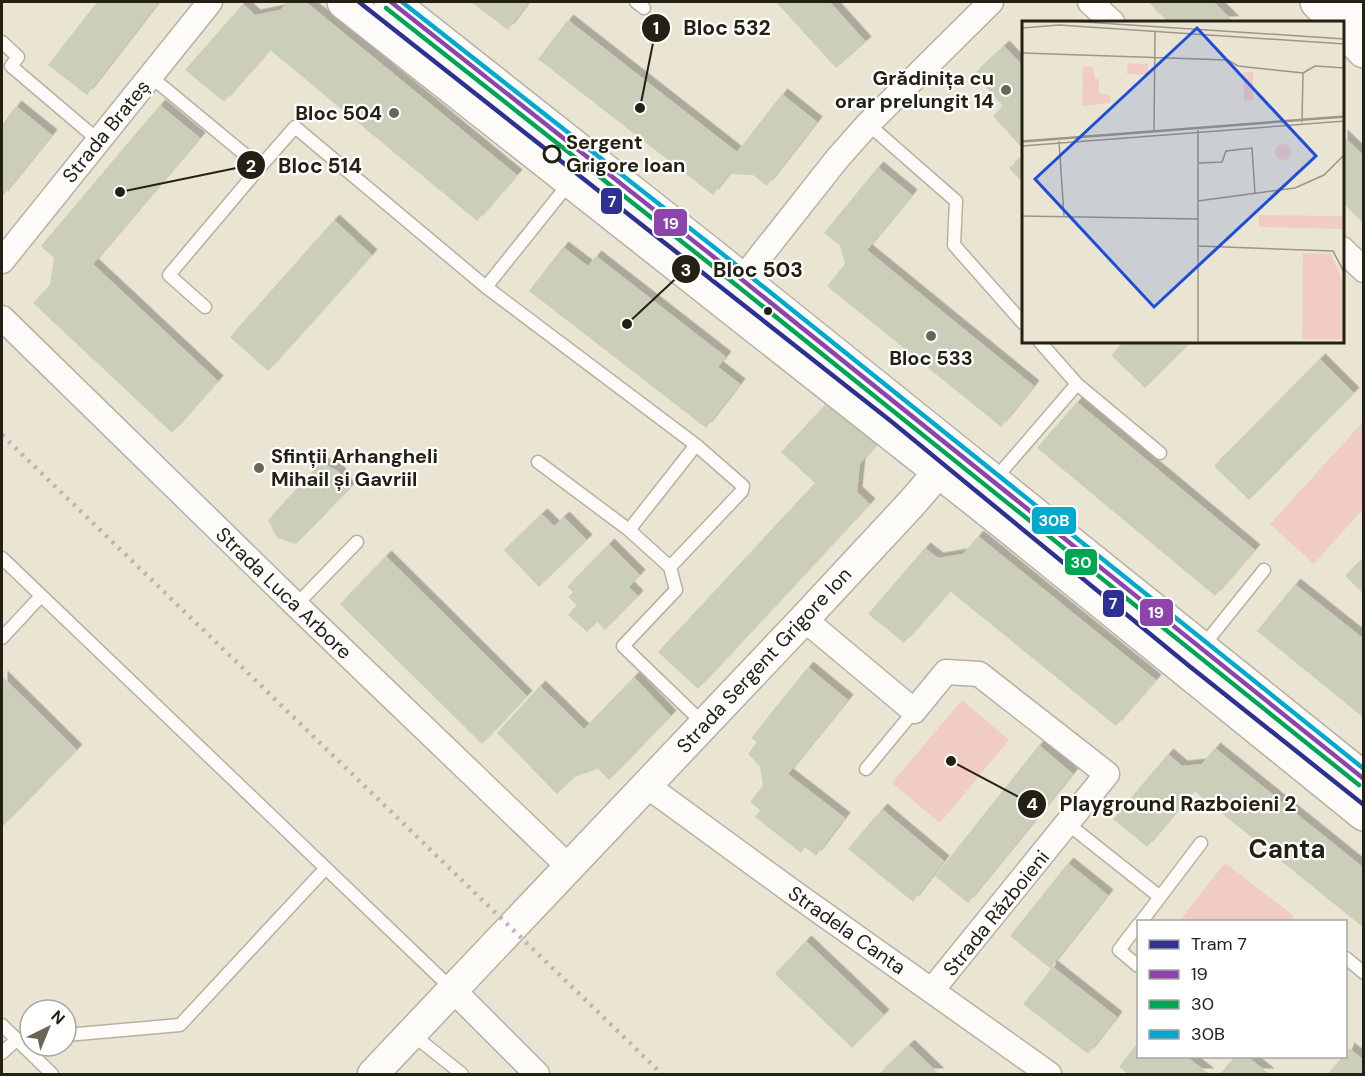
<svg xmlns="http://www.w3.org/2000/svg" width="1365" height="1076" viewBox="0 0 1365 1076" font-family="'DM Sans',sans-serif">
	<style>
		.green { fill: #f0ccc2 }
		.building { fill: #cbcfb9; filter: url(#shadow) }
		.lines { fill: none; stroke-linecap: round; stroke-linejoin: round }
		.service-casing { stroke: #b5b1a3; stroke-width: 15 }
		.minor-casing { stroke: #b5b1a3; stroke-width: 27 }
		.tertiary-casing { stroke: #b5b1a3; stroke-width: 33 }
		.primary-casing { stroke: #b5b1a3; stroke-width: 36 }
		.service { stroke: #fcfbf8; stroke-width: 12 }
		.minor { stroke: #fcfbf8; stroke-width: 24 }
		.tertiary { stroke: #fcfbf8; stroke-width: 30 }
		.primary { stroke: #fcfbf8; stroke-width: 33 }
		.rail { stroke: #b9b8b4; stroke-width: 4.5; stroke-dasharray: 3 6; stroke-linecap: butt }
		.bus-1-casing { stroke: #fff; stroke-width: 9 }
		.bus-2-casing { stroke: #fff; stroke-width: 9 }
		.bus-3-casing { stroke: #fff; stroke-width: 9 }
		.bus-1 { stroke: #8e44ad; stroke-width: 4.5 }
		.bus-2 { stroke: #00a651; stroke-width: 4.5 }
		.bus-3 { stroke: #00a9ce; stroke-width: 4.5 }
		.tram-1-casing { stroke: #fff; stroke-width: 9 }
		.tram-1 { stroke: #2e3092; stroke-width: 4.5 }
		.poi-dot { fill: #696557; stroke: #fff; stroke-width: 2 }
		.stop-dot { fill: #fff; stroke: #242014; stroke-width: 3 }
		.bus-dot { fill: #242014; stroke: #fff; stroke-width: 2 }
		.labels { text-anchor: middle; stroke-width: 4.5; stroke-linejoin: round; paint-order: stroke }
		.poi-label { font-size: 20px; font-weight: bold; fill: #242014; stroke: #fff; text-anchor: end }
		.street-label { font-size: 20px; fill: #242014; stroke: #fff }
		.stop-label { font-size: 20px; font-weight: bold; fill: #242014; stroke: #fff; text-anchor: start }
		.district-label { font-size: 26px; font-weight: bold; fill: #242014; stroke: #fff }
		.inset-road { fill: none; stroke: #9b9687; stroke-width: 1.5 }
		.view { fill: #1d4ed8; fill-opacity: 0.15; stroke: #1d4ed8; stroke-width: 3 }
		.inset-edge { fill: none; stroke: #242014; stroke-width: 3 }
		.leader { fill: none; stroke: #242014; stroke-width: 2 }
		.callout-dot { fill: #242014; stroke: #fff; stroke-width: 2 }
		.mark-label { font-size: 18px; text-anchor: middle; font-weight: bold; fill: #fff }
		.callout-label { font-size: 21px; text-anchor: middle; font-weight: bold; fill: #242014; stroke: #fff; stroke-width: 4.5; stroke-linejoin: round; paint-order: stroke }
		.line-badge { stroke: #fff; stroke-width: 2 }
		.badge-label { font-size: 16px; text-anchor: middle; font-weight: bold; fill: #fff }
	</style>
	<defs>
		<filter id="shadow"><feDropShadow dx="5.5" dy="-5.5" stdDeviation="0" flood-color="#0004"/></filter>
	</defs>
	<rect width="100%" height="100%" fill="#eae5d3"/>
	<path class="green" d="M1363 422V509L1314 564 1270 524Z
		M962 700 1009 740 940 823 892 783Z
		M1225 863 1294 916 1290 921H1179Z"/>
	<path class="building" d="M97 2H159L87 95 48 65Z
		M288 2H306L517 175 477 221 270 50 224 102 185 70 243 4 255 15 280 10Z
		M471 2H529L508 30Z
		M776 2H830L866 42 836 68Z
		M1148 2H1214L1234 22H1168Z
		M568 20 737 152 782 94 817 122 767 186 753 175 729 174 713 195 538 59Z
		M1004 46 1023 66V149L993 116 1003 106 974 74Z
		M160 105 200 138 93 264 218 381 172 433 33 303 50 285 54 258 41 246Z
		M16 106 52 135 2 197V125Z
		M1342 135 1364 156V224L1342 202Z
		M1023 156V183L1009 168Z
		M878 167 912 195 867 250 1034 386 1001 427 827 286 845 264 840 246 824 233Z
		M334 220 372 255 268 371 230 337Z
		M563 247 588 266 596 256 726 357 718 367 740 384 706 428 529 291Z
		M1124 342H1191L1145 388 1111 355Z
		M1320 359 1354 393 1249 500 1214 466Z
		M828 402 876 445 860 464 857 492 870 504 698 689 658 652 815 483 781 452Z
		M1077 402 1255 550 1215 596 1037 448Z
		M321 462 339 472 349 489 296 544 277 538 268 520Z
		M542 514 554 526 564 517 587 540 539 587 504 550Z
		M978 536 1156 680 1116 726 950 591 904 643 868 614 925 548 938 558 963 554Z
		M609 544 640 575 629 587 638 596 605 630 597 622 587 632 568 615 577 605 568 597 573 592 567 587Z
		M386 556 527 696 482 744 340 604Z
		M1364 557V594L1345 576Z
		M1295 584 1364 639V718L1257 631Z
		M808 667 848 700 788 774 845 818 816 856 805 847 801 853 755 817 760 810 750 802 763 786 760 766 748 754 757 742 751 738Z
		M2 676 77 750 2 827Z
		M634 677 671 716 609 780 598 769 574 777 557 794 497 733 540 686 584 729Z
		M1039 745 1073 774 968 903 935 876Z
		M1215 748 1364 868V928L1194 791 1147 847 1113 819 1168 754 1182 766 1202 764Z
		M882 809 944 861 913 902 848 849Z
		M1068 863 1108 895 1052 966 1117 1017 1088 1054 1023 1004 1051 969 1010 936Z
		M806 941 884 1015 852 1048 775 974Z
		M1138 1042V1056H1186L1209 1074H1128L1119 1067Z
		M909 1045 939 1074H879Z
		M1349 1048 1364 1060V1074H1328L1343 1056H1346Z
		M1235 1056H1247L1269 1074H1220Z"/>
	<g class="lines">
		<g class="service-casing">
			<path id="service" d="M636 2 644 8
				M2 42 18 57 11 66 98 140
				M150 76 260 167 169 275 205 307
				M868 124 956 201 954 245 1023 323
				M260 167 295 127 486 287 570 182
				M486 287 696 445 743 486 742 491 670 567 676 590 623 646 704 724
				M1077 384 1160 453
				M538 462 629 530 670 567
				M995 479 1077 384 1040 342
				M629 530 696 445
				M2 558 452 989
				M296 605 357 542
				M2 638 41 596
				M1203 646 1264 570
				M866 769 914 711
				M1068 824 1160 897 1141 922
				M1160 897 1201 843
				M1138 925 1119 950 1138 966
				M1346 958 1364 973
				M2 1025 52 1074
				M412 1034 462 1074
				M66 1035 180 1025 325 869
				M2 1053 16 1040 30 1038"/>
		</g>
		<g class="minor-casing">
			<path id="minor" d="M1090 2 1112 22
				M1342 249 1364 270
				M2 261 210 2
				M732 292 837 159 868 124 991 2
				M2 318 296 605 568 866
				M804 619 914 711 946 672 979 674 1107 774 932 990
				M646 785 794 893 1049 1074
				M452 989 537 1074"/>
		</g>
		<g class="tertiary-casing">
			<path id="tertiary" d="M373 1074 804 619 911 504 955 453"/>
		</g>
		<g class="primary-casing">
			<path id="primary" d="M344 2 1001 520 1364 814
				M391 2 710 254 1364 779
				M1317 2 1337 22
				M1354 2 1364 12
				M1342 28 1364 51"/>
		</g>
		<use href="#service" class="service"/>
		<use href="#minor" class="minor"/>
		<use href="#tertiary" class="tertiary"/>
		<use href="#primary" class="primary"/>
		<path class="rail" d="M2 435 662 1074"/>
		<g class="bus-1-casing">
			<path id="bus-1" d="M391 2 710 254 1364 779"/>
		</g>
		<g class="bus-2-casing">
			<path id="bus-2" d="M386 8 705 260 1359 785"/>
		</g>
		<g class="bus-3-casing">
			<path id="bus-3" d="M402 2 715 248 1364 769"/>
		</g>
		<use href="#bus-1" class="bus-1"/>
		<use href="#bus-2" class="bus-2"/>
		<use href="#bus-3" class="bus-3"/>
		<g class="tram-1-casing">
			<path id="tram-1" d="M359 2 892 422 1188 665 1364 805"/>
		</g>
		<use href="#tram-1" class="tram-1"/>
	</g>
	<g class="poi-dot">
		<circle cx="1006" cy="90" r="6"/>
		<circle cx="394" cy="113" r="6"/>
		<circle cx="931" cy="336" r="6"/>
		<circle cx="259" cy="468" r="6"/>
	</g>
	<circle class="stop-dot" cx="552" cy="154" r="8"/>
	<circle class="bus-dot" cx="768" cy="311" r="5"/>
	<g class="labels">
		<g class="poi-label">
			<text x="994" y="85">Grădinița cu<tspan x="994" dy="23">orar prelungit 14</tspan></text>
			<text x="382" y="120">Bloc 504</text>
			<text x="931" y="365" text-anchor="middle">Bloc 533</text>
			<text x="271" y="463" text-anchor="start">Sfinții Arhangheli<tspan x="271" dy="23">Mihail și Gavriil</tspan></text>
		</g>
		<g class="street-label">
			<text transform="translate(106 131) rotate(-51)" y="7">Strada Brateș</text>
			<text transform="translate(284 593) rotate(44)" y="7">Strada Luca Arbore</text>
			<text transform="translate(764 660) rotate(-47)" y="7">Strada Sergent Grigore Ion</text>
			<text transform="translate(996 913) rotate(-51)" y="7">Strada Războieni</text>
			<text transform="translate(847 930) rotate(35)" y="7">Stradela Canta</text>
		</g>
		<g class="stop-label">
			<text x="566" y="149">Sergent<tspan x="566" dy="23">Grigore Ioan</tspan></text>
		</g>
		<g class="district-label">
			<text x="1287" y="858">Canta</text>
		</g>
	</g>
	<g transform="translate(1022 21)">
		<rect width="322" height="322" fill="#eae5d3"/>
		<path d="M106 42 126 43V54L105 53ZM61 45 71 46 73 58H77V72L88 74 89 82 60 85ZM221 51H231V79L222 80ZM253 131a8 8 0 1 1 16 0a8 8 0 1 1-16 0ZM237 194 322 195V208L237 206ZM281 232 309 233 322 263V318H280Z" fill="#f0ccc2"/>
		<path class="inset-road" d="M47 0 323 18M0 7 37 4 323 23M0 32 206 39 216 45 281 52 280 101M281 52 293 45 323 47M132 111 133 10M0 120 323 95M37 120 42 195M0 121 323 96M0 125 323 100M177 142 200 141 204 130 230 127 233 172M176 180 273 167 302 154 323 133M0 195 176 198M176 225 311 230 323 253M176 322V109"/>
		<path class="view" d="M175 7 294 135 132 286 13 158Z"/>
		<rect width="322" height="322" class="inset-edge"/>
	</g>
	<path class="leader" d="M640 108L656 28M120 192L251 165M627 324L686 269M951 761L1032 804"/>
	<g class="callout-dot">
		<circle cx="640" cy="108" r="6"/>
		<circle cx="120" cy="192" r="6"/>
		<circle cx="627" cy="324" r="6"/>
		<circle cx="951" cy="761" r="6"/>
		<circle cx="656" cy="28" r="15"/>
		<circle cx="251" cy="165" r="15"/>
		<circle cx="686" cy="269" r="15"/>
		<circle cx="1032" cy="804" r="15"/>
	</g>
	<g class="mark-label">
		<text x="656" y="34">1</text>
		<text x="251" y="172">2</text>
		<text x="686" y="276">3</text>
		<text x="1032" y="810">4</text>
	</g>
	<g class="callout-label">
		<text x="727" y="35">Bloc 532</text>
		<text x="320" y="173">Bloc 514</text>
		<text x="758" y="277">Bloc 503</text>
		<text x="1178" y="811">Playground Razboieni 2</text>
	</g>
	<g class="line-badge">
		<rect x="600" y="187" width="23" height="28" rx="6" fill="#2e3092"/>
		<rect x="653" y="208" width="35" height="29" rx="6" fill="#8e44ad"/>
		<rect x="1031" y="506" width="46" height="29" rx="6" fill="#00a9ce"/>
		<rect x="1064" y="548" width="34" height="28" rx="6" fill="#00a651"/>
		<rect x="1102" y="589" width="23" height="29" rx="6" fill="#2e3092"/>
		<rect x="1139" y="598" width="35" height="29" rx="6" fill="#8e44ad"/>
	</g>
	<g class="badge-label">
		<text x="612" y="207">7</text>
		<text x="671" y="229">19</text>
		<text x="1054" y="526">30B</text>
		<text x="1081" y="568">30</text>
		<text x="1113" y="609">7</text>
		<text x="1156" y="618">19</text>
	</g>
	<rect width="1365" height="1076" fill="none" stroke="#242014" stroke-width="6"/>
	<rect x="1137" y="920" width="210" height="138" fill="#ffffff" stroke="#a7a6a1" stroke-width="1.5"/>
	<rect x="1149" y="940" width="30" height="9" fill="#2e3092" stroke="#a7a6a1" stroke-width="1.5"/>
	<text x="1191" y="950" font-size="18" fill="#242014">Tram 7</text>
	<rect x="1149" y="970" width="30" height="9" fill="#8e44ad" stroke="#a7a6a1" stroke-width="1.5"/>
	<text x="1191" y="980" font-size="18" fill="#242014">19</text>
	<rect x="1149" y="1000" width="30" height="9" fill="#00a651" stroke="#a7a6a1" stroke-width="1.5"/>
	<text x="1191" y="1010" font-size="18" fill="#242014">30</text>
	<rect x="1149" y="1030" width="30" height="9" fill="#00a9ce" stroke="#a7a6a1" stroke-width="1.5"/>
	<text x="1191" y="1040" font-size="18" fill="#242014">30B</text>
	<g transform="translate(48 1028) rotate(43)"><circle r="28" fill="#ffffff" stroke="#a7a6a1" stroke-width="1.5"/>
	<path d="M0-4.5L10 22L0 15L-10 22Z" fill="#696557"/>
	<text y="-9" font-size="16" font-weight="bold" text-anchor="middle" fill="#242014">N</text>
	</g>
</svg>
